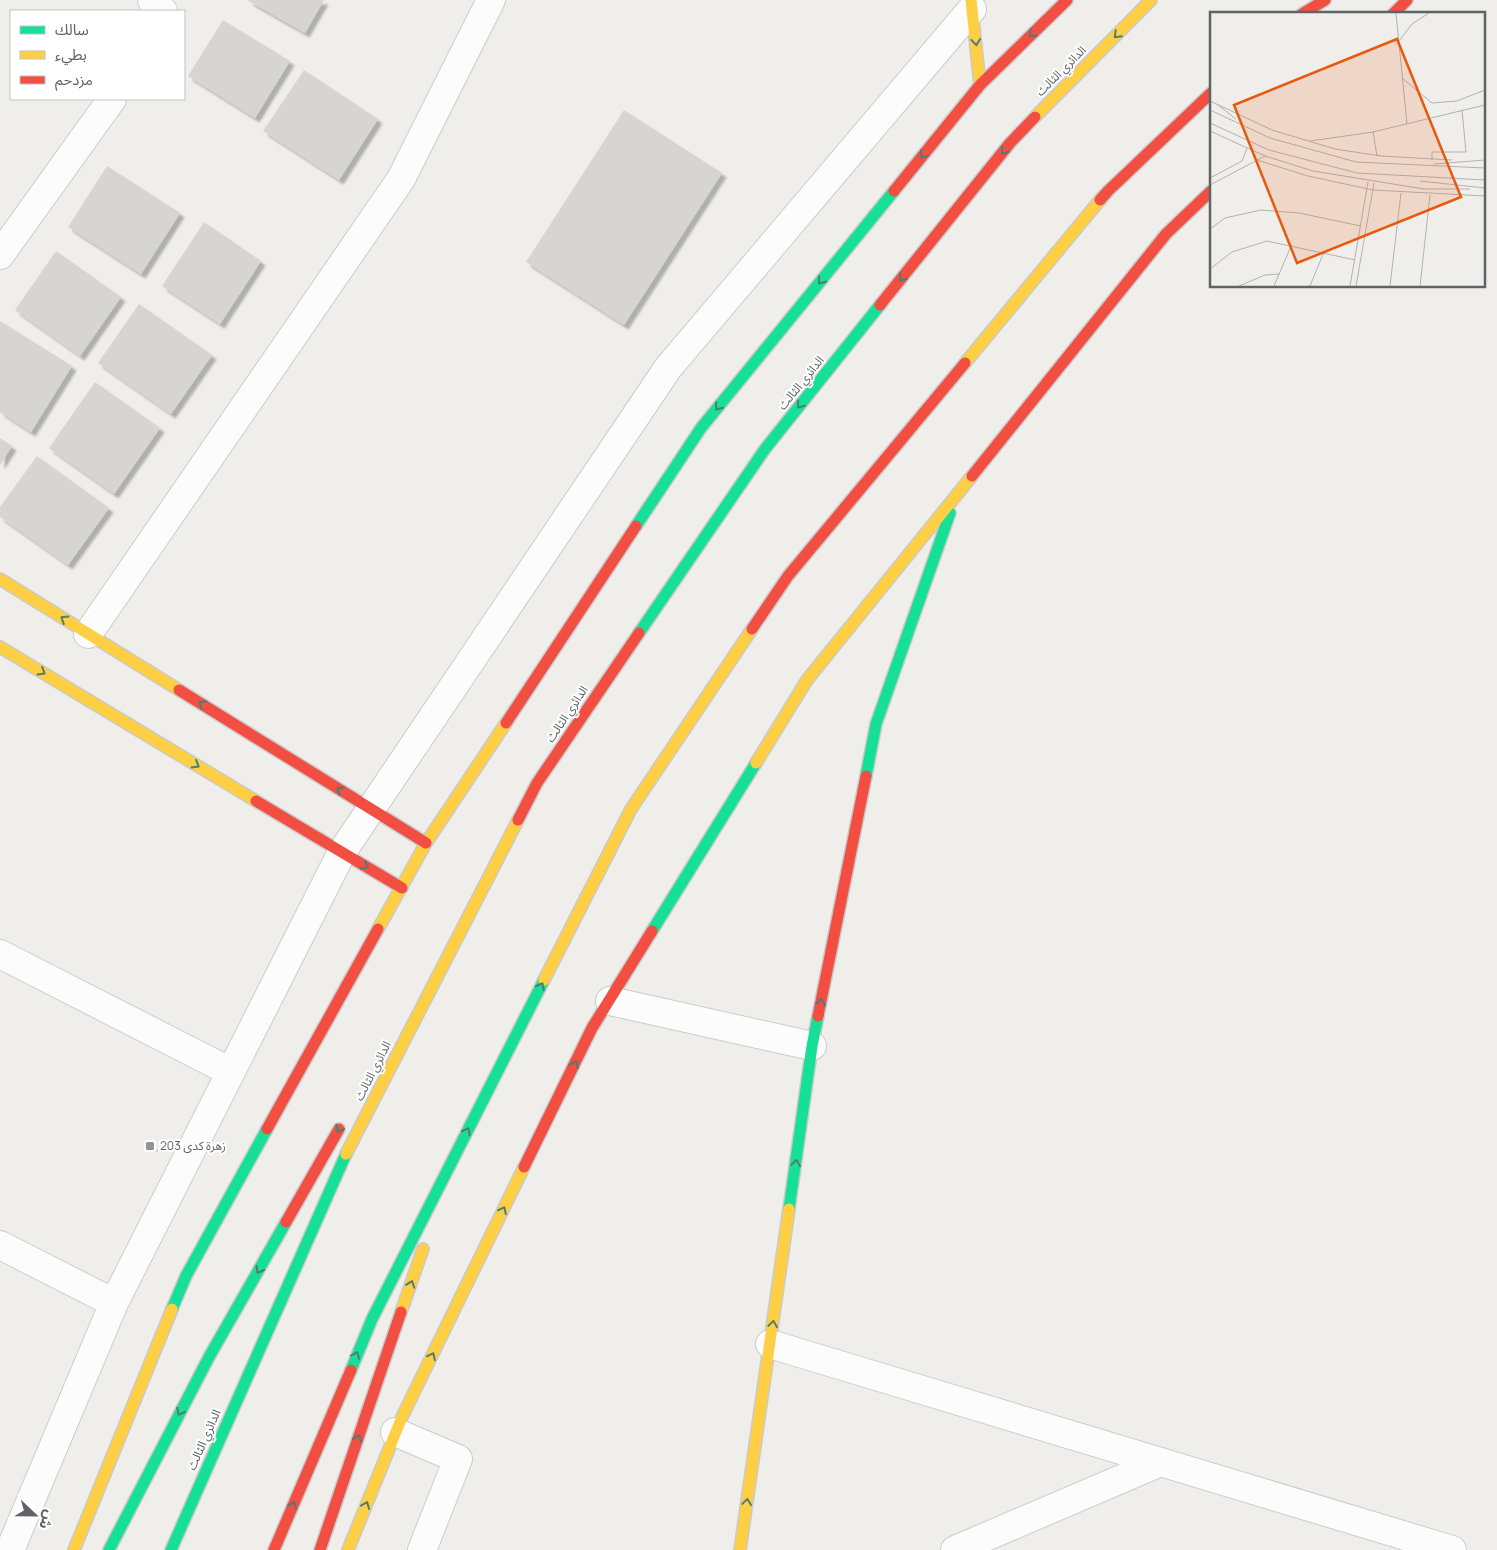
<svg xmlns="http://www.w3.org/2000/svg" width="1497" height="1550" viewBox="0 0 1497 1550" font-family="Manrope,'Noto Sans Arabic',sans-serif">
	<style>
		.building { fill: #d6d5d3; filter: url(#shadow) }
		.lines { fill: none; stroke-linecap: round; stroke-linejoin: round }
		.street-casing { stroke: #cbcccc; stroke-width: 30 }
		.fast-casing { stroke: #cacacb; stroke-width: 14 }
		.slow-casing { stroke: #cacacb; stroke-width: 14 }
		.jam-casing { stroke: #cacacb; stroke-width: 14 }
		.path { stroke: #cacfcc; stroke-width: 3; stroke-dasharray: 5 2.5; stroke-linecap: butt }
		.street { stroke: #fdfcfc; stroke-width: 28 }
		.fast { stroke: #16e098; stroke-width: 11 }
		.slow { stroke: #ffcf43; stroke-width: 11 }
		.jam { stroke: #f24e42; stroke-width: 11 }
		.oneway { stroke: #507c72 }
		.poi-dot { fill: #919496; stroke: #fff; stroke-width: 2 }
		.labels { text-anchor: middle; stroke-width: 4; stroke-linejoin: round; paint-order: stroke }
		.street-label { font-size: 12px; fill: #5f6368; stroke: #fff }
		.poi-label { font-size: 12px; fill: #5f6368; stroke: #fff; text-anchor: start }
		.inset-road { fill: none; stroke: #b1b2b2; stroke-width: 1 }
		.view { fill: #e8590c; fill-opacity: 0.15; stroke: #e8590c; stroke-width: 2.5 }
		.inset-edge { fill: none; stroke: #5f6368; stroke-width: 2.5 }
	</style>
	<defs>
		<filter id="shadow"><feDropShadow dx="4.5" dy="4.5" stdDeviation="1" flood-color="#0004"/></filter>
	</defs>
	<rect width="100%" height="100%" fill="#efeeea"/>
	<path class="building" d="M247 0H324L305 33Z
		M223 20 290 61 255 118 188 76Z
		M304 70 378 119 339 180 263 131Z
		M624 110 722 173 624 325 526 262Z
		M107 166 180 213 141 274 68 227Z
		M204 222 261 261 220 324 162 286Z
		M56 251 121 297 80 356 15 310Z
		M139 304 212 355 171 414 98 363Z
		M0 321 72 366 31 432 0 412Z
		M95 382 160 428 114 494 49 448Z
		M0 438 12 446 0 465Z
		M37 456 109 508 68 565 0 517V507Z"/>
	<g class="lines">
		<g class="street-casing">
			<path id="street" d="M152 0 163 11
				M0 255 112 99
				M88 634 401 179 491 0
				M0 954 231 1072
				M610 1001 812 1046
				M0 1245 114 1303
				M770 1344 1452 1550
				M395 1432 458 1459 422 1550
				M10 1550 114 1303 342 852 668 368 972 9
				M955 1550 1161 1462"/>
		</g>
		<g class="fast-casing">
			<path id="fast" d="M636 526 701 428 894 191
				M639 633 765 449 880 305
				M866 776 876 724 950 513
				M652 931 756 763
				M789 1209 812 1046 818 1016
				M172 1309 186 1276 267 1129
				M351 1370 372 1319 544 980
				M109 1550 209 1357 286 1222
				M171 1550 346 1154"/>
		</g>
		<g class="slow-casing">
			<path id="slow" d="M971 0 980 85
				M1035 117 1151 0
				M965 363 1100 200
				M0 579 179 690
				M0 647 256 801
				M756 763 807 680 972 476
				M378 929 426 843 506 723
				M544 980 631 809 752 629
				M346 1154 518 820
				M401 1312 423 1249
				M74 1550 172 1309
				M348 1550 402 1417 524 1167
				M740 1550 789 1209"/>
		</g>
		<g class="jam-casing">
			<path id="jam" d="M1302 14 1325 0
				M1393 14 1407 0
				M894 191 980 85 1067 0
				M1100 200 1108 191 1211 93
				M880 305 1010 143 1035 117
				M972 476 1166 234 1211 191
				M752 629 788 576 965 363
				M179 690 426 843
				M506 723 636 526
				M256 801 402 888
				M518 820 537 783 639 633
				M818 1016 866 776
				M267 1129 378 929
				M524 1167 592 1028 652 931
				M286 1222 339 1129
				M274 1550 351 1370
				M320 1550 401 1312"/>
		</g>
		<path class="path" d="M150 1146 158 1151"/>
		<use href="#street" class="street"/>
		<use href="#fast" class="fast"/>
		<use href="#slow" class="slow"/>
		<use href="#jam" class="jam"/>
	</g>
	<defs><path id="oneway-chevron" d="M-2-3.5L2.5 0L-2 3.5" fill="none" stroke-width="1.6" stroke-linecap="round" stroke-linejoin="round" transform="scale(1.25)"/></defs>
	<g class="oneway">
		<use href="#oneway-chevron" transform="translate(1032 34) rotate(136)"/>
		<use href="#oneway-chevron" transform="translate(1117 35) rotate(135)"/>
		<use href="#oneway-chevron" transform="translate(976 42) rotate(84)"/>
		<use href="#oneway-chevron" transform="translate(1004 151) rotate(129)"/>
		<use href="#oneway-chevron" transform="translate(923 155) rotate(129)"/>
		<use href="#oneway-chevron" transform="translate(902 278) rotate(129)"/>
		<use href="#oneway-chevron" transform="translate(821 281) rotate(129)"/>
		<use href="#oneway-chevron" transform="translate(800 405) rotate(129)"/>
		<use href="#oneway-chevron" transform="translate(718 407) rotate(129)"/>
		<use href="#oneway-chevron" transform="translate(64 619) rotate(-148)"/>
		<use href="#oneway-chevron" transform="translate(42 672) rotate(31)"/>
		<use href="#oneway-chevron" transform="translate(202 704) rotate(-148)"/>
		<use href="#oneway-chevron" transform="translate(196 765) rotate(31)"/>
		<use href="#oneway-chevron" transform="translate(340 790) rotate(-148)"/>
		<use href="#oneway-chevron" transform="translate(365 866) rotate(31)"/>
		<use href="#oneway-chevron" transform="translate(541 986) rotate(-63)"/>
		<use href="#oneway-chevron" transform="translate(821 1002) rotate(-79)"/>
		<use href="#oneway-chevron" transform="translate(575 1064) rotate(-64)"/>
		<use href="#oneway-chevron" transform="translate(339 1129) rotate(120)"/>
		<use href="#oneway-chevron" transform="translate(467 1131) rotate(-63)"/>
		<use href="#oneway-chevron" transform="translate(796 1163) rotate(-82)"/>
		<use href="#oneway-chevron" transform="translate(503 1210) rotate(-64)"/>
		<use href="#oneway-chevron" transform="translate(259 1270) rotate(120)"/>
		<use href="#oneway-chevron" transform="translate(411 1284) rotate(-71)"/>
		<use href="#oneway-chevron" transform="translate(773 1324) rotate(-82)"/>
		<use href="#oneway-chevron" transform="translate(356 1355) rotate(-67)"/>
		<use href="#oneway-chevron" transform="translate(432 1356) rotate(-64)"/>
		<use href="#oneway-chevron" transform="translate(180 1412) rotate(117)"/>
		<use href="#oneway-chevron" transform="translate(358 1438) rotate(-71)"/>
		<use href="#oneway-chevron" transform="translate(747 1502) rotate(-82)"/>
		<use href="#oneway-chevron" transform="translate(293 1505) rotate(-67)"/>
		<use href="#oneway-chevron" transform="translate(366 1505) rotate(-68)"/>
	</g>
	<rect class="poi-dot" x="145" y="1141" width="10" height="10" rx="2.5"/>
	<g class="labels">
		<g class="street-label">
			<text transform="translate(1061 71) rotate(-45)" y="4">الدائري الثالث</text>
			<text transform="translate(801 383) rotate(-51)" y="4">الدائري الثالث</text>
			<text transform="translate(567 714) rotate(-56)" y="4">الدائري الثالث</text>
			<text transform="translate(373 1071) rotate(-63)" y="4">الدائري الثالث</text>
			<text transform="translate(204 1440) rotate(-66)" y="4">الدائري الثالث</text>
		</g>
		<g class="poi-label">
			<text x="160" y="1150">زهرة كدى 203</text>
		</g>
	</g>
	<g transform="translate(1210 12)">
		<rect width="275" height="275" fill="#efeeea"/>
		<path class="inset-road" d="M186 1 197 112M189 29 202 12 219 1M192 66 222 91 247 89 275 78M0 89 62 118 125 137 171 144 242 148M8 93 26 107M0 98 60 126 146 150 275 156M0 111 59 138 147 161 275 168M0 119 55 144 103 159 214 177H260M163 120 167 144M100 129 163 120 275 93M47 148 98 164 163 178 275 184M222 148V140H256L252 98M224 152 275 148M0 166 32 149 37 136M210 169 275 176M0 173 55 144M0 217 15 206 51 198 89 201 151 214M0 257 22 240 57 229 145 248M29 274 55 263 69 262M64 274 82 232M100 274 114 240M140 274 158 170M146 274 164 171M180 274 191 181M210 274 220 183"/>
		<path class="view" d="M187 27 251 185 87 251 24 93Z"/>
		<rect width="275" height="275" class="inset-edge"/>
	</g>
	<rect x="10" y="10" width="175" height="90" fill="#ffffff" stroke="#bfc1c3"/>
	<rect x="20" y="26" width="25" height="8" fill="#16e098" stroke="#bfc1c3"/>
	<text x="55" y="35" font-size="15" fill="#5f6368">سالك</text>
	<rect x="20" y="51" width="25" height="8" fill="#ffcf43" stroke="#bfc1c3"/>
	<text x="55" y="60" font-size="15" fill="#5f6368">بطيء</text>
	<rect x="20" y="76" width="25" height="8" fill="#f24e42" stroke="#bfc1c3"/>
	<text x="55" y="85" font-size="15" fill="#5f6368">مزدحم</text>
	<g transform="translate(35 1515) rotate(112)" stroke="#ffffff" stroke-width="4" paint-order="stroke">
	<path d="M0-4L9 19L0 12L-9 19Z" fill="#5f6368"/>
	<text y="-8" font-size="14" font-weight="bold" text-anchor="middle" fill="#5f6368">ش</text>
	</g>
</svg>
